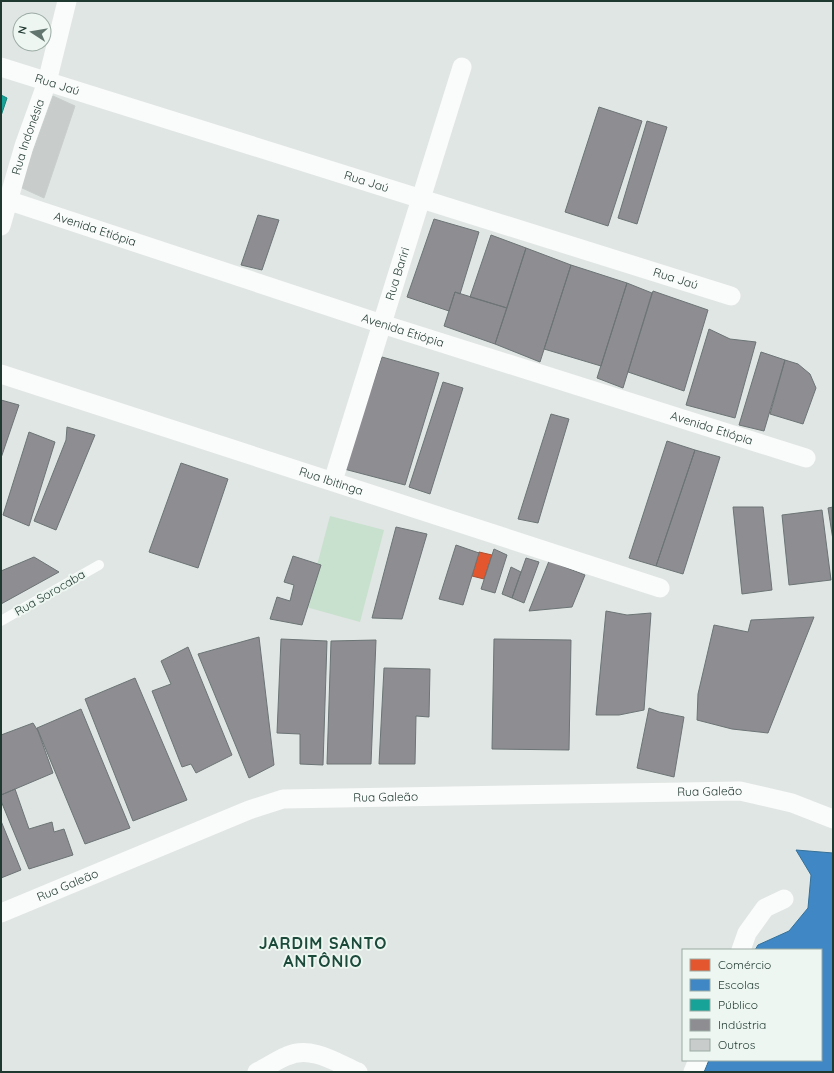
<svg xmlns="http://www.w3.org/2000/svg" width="834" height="1073" viewBox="0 0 834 1073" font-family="Quicksand,sans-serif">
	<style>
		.green { fill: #c8e0ce }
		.shops { fill: #e4572e; stroke: #a94e2f }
		.schools { fill: #3f88c5; stroke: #357098 }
		.public { fill: #17a398; stroke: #198379 }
		.industry { fill: #8d8d92; stroke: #6c7475 }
		.building { fill: #c8cdcb; stroke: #c9cfcc }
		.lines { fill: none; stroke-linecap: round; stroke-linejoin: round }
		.lane { stroke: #fafbfb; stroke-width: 10 }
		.street { stroke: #fafbfb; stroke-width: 19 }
		.labels { text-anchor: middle; stroke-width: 4; stroke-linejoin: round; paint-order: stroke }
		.street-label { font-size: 12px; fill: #1f3830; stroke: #edf6f1 }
		.district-label { font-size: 16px; font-weight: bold; letter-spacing: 1px; fill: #1b4a3b; stroke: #edf6f1 }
	</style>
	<rect width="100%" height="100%" fill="#e0e6e3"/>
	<path class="green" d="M330 516 384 530 360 622 306 607Z"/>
	<path class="shops" d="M479 552 492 555 484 579 472 576Z"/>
	<path class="schools" d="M796 850 833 853V1072H704L709 1060H821V950H755L758 945 789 931 808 908 811 875Z"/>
	<path class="public" d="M1 95 7 98 1 116Z"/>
	<path class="industry" d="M599 107 642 121 608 226 565 212Z
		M647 121 667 127 637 224 618 218Z
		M258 215 279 220 262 270 241 265Z
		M434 219 479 232 460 294 455 292 449 311 407 297Z
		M491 235 526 248 507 308 470 297Z
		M526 248 571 265 540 362 495 344Z
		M571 265 627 283 601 366 544 349Z
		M627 283 652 293 623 388 597 378Z
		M653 291 708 310 684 391 628 372Z
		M455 292 507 308 495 344 444 326Z
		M709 329 730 339 756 342 735 418 686 405Z
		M761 352 785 360 764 431 739 425Z
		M382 357 439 373 405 485 344 469Z
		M785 360 798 364 810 374 816 388 803 424 770 414Z
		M443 382 463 388 430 494 409 487Z
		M1 400 19 405 1 458Z
		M551 414 569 419 538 523 518 519Z
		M67 427 95 435 56 530 34 521 66 440Z
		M29 432 55 442 29 526 3 515Z
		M667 441 695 450 656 566 629 558Z
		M695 450 720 457 683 574 656 566Z
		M181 463 228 479 198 568 149 552Z
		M733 507H763L772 590 742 594Z
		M833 507V540L828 508Z
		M822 510 831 580 789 585 782 515Z
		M396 527 427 534 402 619 372 618Z
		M456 545 479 553 463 605 439 599Z
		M494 549 507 555 495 593 481 589Z
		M293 556 321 565 302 625 270 619 277 597 290 601 294 585 284 582Z
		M34 557 59 572 1 604V571Z
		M526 558 539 562 524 603 512 598Z
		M549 561 585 575 572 607 529 611Z
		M511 567 521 572 512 598 502 594Z
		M606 611 627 615 651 613 644 710 619 715H596Z
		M814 617 768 733 732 729 697 720 698 694 714 625 748 632 751 620Z
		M259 637 274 765 249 778 198 654Z
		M281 639 327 641 323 765 300 764V734L277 733Z
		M494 639 571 640 569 750 492 749Z
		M376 640 371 764H327L331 641Z
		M188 647 232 755 196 773 191 764 182 767 152 691 171 684 161 661Z
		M384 668 430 669 429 717 416 716 415 764H379Z
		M135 678 187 800 133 821 85 699Z
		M649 708 659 712 684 717 674 777 637 768Z
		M81 709 130 828 85 844 37 728Z
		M33 723 38 731 53 773 1 795V735Z
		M15 789 29 829 52 822 54 832 64 829 73 855 29 869 1 801V795Z
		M1 821 21 870 1 878Z"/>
	<path class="building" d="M53 96 75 106 44 198 20 187Z"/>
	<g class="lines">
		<path class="lane" d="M1 621 99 565"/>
		<g class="street">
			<path id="s1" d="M1 67 731 296"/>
			<path id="s2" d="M1 198 382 324 806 458"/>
			<path id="s3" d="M1 226 24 146 47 82 67 1"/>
			<path id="s4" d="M1 374 660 588"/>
			<path id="s5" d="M333 481 462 67"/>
			<path id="s6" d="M1 913 249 810 283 799 740 791 792 803 833 819"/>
			<path d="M741 950 747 933 765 908 784 899"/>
			<path d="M257 1072C267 1067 277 1060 287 1056 311 1045 337 1063 358 1072"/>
			<path d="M693 1072 698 1060"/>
		</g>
	</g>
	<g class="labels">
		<g class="street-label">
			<text dy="4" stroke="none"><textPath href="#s1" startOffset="59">Rua Jaú</textPath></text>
			<text dy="4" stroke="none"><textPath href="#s3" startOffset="93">Rua Indonésia</textPath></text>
			<text dy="4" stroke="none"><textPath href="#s1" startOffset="383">Rua Jaú</textPath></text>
			<text dy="4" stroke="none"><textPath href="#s2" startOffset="99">Avenida Etiópia</textPath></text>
			<text dy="4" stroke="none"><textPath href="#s5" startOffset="217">Rua Bariri</textPath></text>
			<text dy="4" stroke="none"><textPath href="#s1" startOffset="707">Rua Jaú</textPath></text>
			<text dy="4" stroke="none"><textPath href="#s2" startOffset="423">Avenida Etiópia</textPath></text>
			<text dy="4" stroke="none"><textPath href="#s2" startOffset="747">Avenida Etiópia</textPath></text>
			<text dy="4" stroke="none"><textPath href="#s4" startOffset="347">Rua Ibitinga</textPath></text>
			<text transform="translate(50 593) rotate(-30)" y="4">Rua Sorocaba</text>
			<text dy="4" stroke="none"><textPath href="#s6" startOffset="731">Rua Galeão</textPath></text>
			<text dy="4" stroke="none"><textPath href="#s6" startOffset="407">Rua Galeão</textPath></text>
			<text dy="4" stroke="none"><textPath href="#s6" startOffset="72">Rua Galeão</textPath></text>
		</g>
		<g class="district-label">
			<text x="323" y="949">JARDIM SANTO<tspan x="323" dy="18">ANTÔNIO</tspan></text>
		</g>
	</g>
	<rect width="834" height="1073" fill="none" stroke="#1f3830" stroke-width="4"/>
	<rect x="682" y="949" width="140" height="112" fill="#edf6f1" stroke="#9baaa4"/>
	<rect x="690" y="959" width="20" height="12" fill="#e4572e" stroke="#9baaa4"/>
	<text x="718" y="969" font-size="12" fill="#1f3830">Comércio</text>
	<rect x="690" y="979" width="20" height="12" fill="#3f88c5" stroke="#9baaa4"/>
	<text x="718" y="989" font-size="12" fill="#1f3830">Escolas</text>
	<rect x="690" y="999" width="20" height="12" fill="#17a398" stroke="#9baaa4"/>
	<text x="718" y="1009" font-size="12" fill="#1f3830">Público</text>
	<rect x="690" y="1019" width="20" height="12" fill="#8d8d92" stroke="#9baaa4"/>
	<text x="718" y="1029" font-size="12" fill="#1f3830">Indústria</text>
	<rect x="690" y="1039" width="20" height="12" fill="#c8cdcb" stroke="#9baaa4"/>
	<text x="718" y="1049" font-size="12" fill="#1f3830">Outros</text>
	<g transform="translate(32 32) rotate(282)"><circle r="19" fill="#edf6f1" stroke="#9baaa4"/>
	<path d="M0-3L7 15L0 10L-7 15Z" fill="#63756f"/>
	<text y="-6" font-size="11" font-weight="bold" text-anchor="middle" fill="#1f3830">N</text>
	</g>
</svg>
